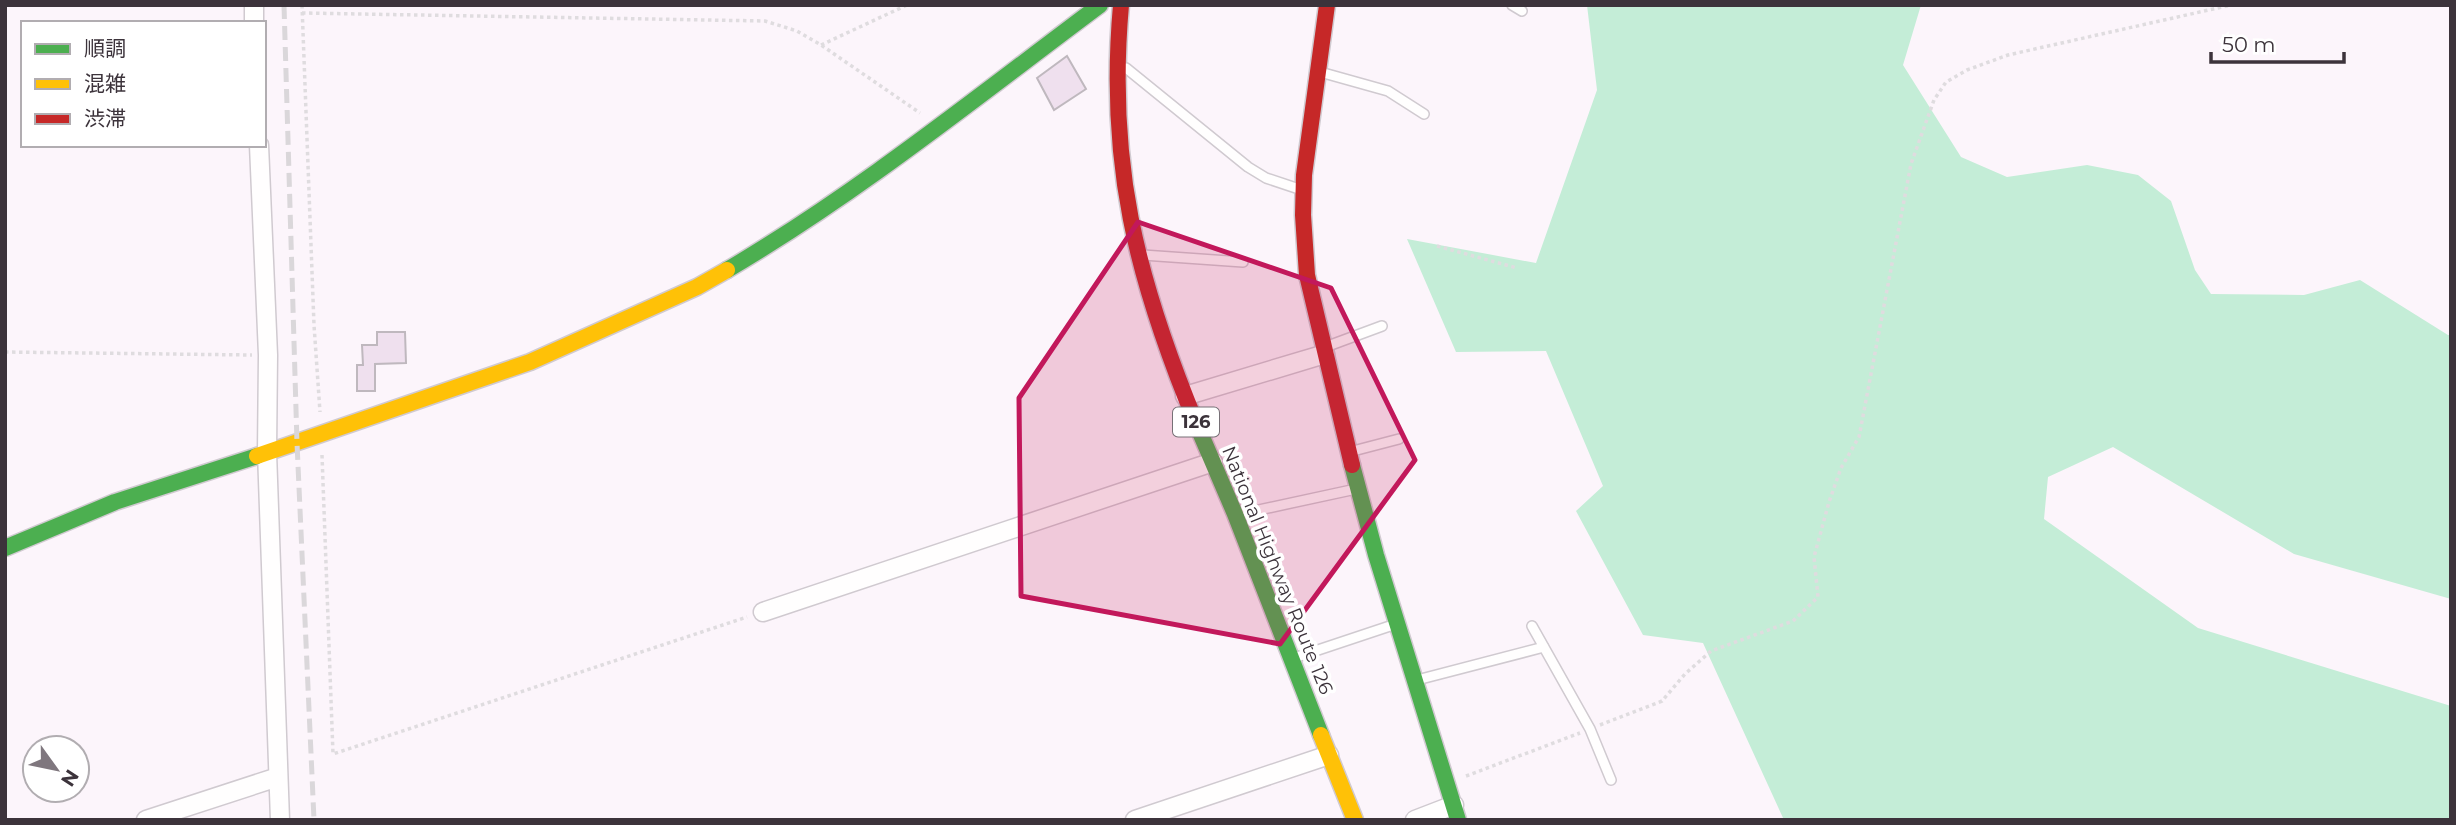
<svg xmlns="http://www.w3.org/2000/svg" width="2456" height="825" viewBox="0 0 2456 825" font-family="Montserrat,'Noto Sans JP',sans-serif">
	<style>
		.green { fill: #c4edd7 }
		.building { fill: #efe0ee; stroke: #bfb8be; stroke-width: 2 }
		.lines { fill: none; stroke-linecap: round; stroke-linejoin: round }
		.lane-casing { stroke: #d0cad0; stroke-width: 12 }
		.street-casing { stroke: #d0cad0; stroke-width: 21 }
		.fast-casing { stroke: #d0cad0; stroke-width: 19 }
		.slow-casing { stroke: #d0cad0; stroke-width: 19 }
		.jam-casing { stroke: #d0cad0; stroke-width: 19 }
		.path { stroke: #dfdcdf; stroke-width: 3.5; stroke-dasharray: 3.5 3.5; stroke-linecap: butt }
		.lane { stroke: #fffefe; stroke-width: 9 }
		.street { stroke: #fffefe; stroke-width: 18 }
		.fast { stroke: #4caf50; stroke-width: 16 }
		.slow { stroke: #ffc107; stroke-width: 16 }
		.jam { stroke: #c62828; stroke-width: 16 }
		.rail { stroke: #dad7da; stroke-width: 5; stroke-dasharray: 14 7; stroke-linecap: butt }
		.marked { fill: #c2185b; fill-opacity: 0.2; stroke: #c2185b; stroke-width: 5; stroke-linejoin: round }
		.labels { text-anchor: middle; stroke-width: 7; stroke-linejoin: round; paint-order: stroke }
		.shield { fill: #fff; stroke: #767076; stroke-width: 2 }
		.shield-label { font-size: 18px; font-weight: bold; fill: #3c333b }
		.street-label { font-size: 19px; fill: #3c333b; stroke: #fff }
	</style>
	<rect width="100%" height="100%" fill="#fcf5fb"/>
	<path class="green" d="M1587 5H1921L1903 65 1961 157 2007 177 2087 165 2138 175 2171 201 2195 270 2211 294 2304 295 2360 280 2448 335H2451V599L2294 554 2113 447 2048 477 2044 519 2198 628 2451 706V820H1784L1703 643 1643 635 1576 511 1603 486 1546 351 1456 352 1407 239 1536 263 1597 90Z"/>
	<path class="building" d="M1067 56 1086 89 1054 110 1037 78Z
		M377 332H405L406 363 375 364V391H357V365H363L362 345H377Z"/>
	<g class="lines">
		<g class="lane-casing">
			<path id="lane" d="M1512 5 1522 11
				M1126 68 1248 167 1266 178 1299 189
				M1320 72 1388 91 1424 114
				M1143 255 1243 262
				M1328 346 1382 326
				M1353 451 1399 439
				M1240 514 1356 489
				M1532 626 1590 729 1611 780
				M1297 657 1393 625
				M1417 680 1544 647"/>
		</g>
		<g class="street-casing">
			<path id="street" d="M254 5V23
				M259 145 268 355 267 452 280 820
				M1185 396 1325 354
				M763 612 1213 462
				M146 820 278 777
				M1135 820 1329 755
				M1415 820 1454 805"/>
		</g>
		<g class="fast-casing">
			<path id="fast" d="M727 270C858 193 978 96 1100 5
				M1196 423 1235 514 1321 735
				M1352 465 1376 555 1458 820
				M5 548 115 502 257 456"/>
		</g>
		<g class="slow-casing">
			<path id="slow" d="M257 456 530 362 697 287 727 270
				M1321 735 1355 820"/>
		</g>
		<g class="jam-casing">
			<path id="jam" d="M1121 5C1107 162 1136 278 1196 423
				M1327 5 1304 175 1303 215 1307 275 1352 465"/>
		</g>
		<path class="path" d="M302 5 314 325 320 412
			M302 13 765 21 797 31 821 45 920 113
			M821 45 907 5
			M1437 246 1517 268
			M5 352 252 355
			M322 455 333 754 747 617
			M1600 725 1662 701 1685 674 1711 651 1793 621 1818 597 1814 557 1829 502 1841 468 1859 437 1911 164 1934 100 1946 82 1967 70 2008 55 2231 5
			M1466 776 1580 733"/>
		<use href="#lane" class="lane"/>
		<use href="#street" class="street"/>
		<use href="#fast" class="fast"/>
		<use href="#slow" class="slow"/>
		<use href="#jam" class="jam"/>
		<path class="rail" d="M284 5 297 443 314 820"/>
	</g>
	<path class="marked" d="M1138 222 1331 288 1415 460 1280 644 1021 596 1019 398Z"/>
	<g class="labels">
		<rect class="shield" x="1173" y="407.5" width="46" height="29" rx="5"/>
		<g class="shield-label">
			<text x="1196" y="428">126</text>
		</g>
		<g class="street-label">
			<text transform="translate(1278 570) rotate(68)" y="7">National Highway Route 126</text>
		</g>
	</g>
	<rect width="2456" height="825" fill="none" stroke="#3c333b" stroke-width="14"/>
	<rect x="21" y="21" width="245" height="126" fill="#ffffff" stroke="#b1adb1" stroke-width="2"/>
	<rect x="35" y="44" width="35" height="10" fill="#4caf50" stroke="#b1adb1" stroke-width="2"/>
	<text x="84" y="56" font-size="21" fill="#3c333b">順調</text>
	<rect x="35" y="79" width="35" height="10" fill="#ffc107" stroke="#b1adb1" stroke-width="2"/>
	<text x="84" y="91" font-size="21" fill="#3c333b">混雑</text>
	<rect x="35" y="114" width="35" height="10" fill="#c62828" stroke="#b1adb1" stroke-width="2"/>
	<text x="84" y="126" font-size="21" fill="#3c333b">渋滞</text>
	<g transform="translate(56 769) rotate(123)"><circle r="33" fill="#ffffff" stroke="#b1adb1" stroke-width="2"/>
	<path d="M0-5L12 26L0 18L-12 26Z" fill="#7f777e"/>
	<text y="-10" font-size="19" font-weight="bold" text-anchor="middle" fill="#3c333b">N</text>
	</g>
	<path d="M2211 52v10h133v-10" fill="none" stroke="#3c333b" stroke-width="3.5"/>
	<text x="2222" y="52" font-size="21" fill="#3c333b" stroke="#ffffff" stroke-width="5" paint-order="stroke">50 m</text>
</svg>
